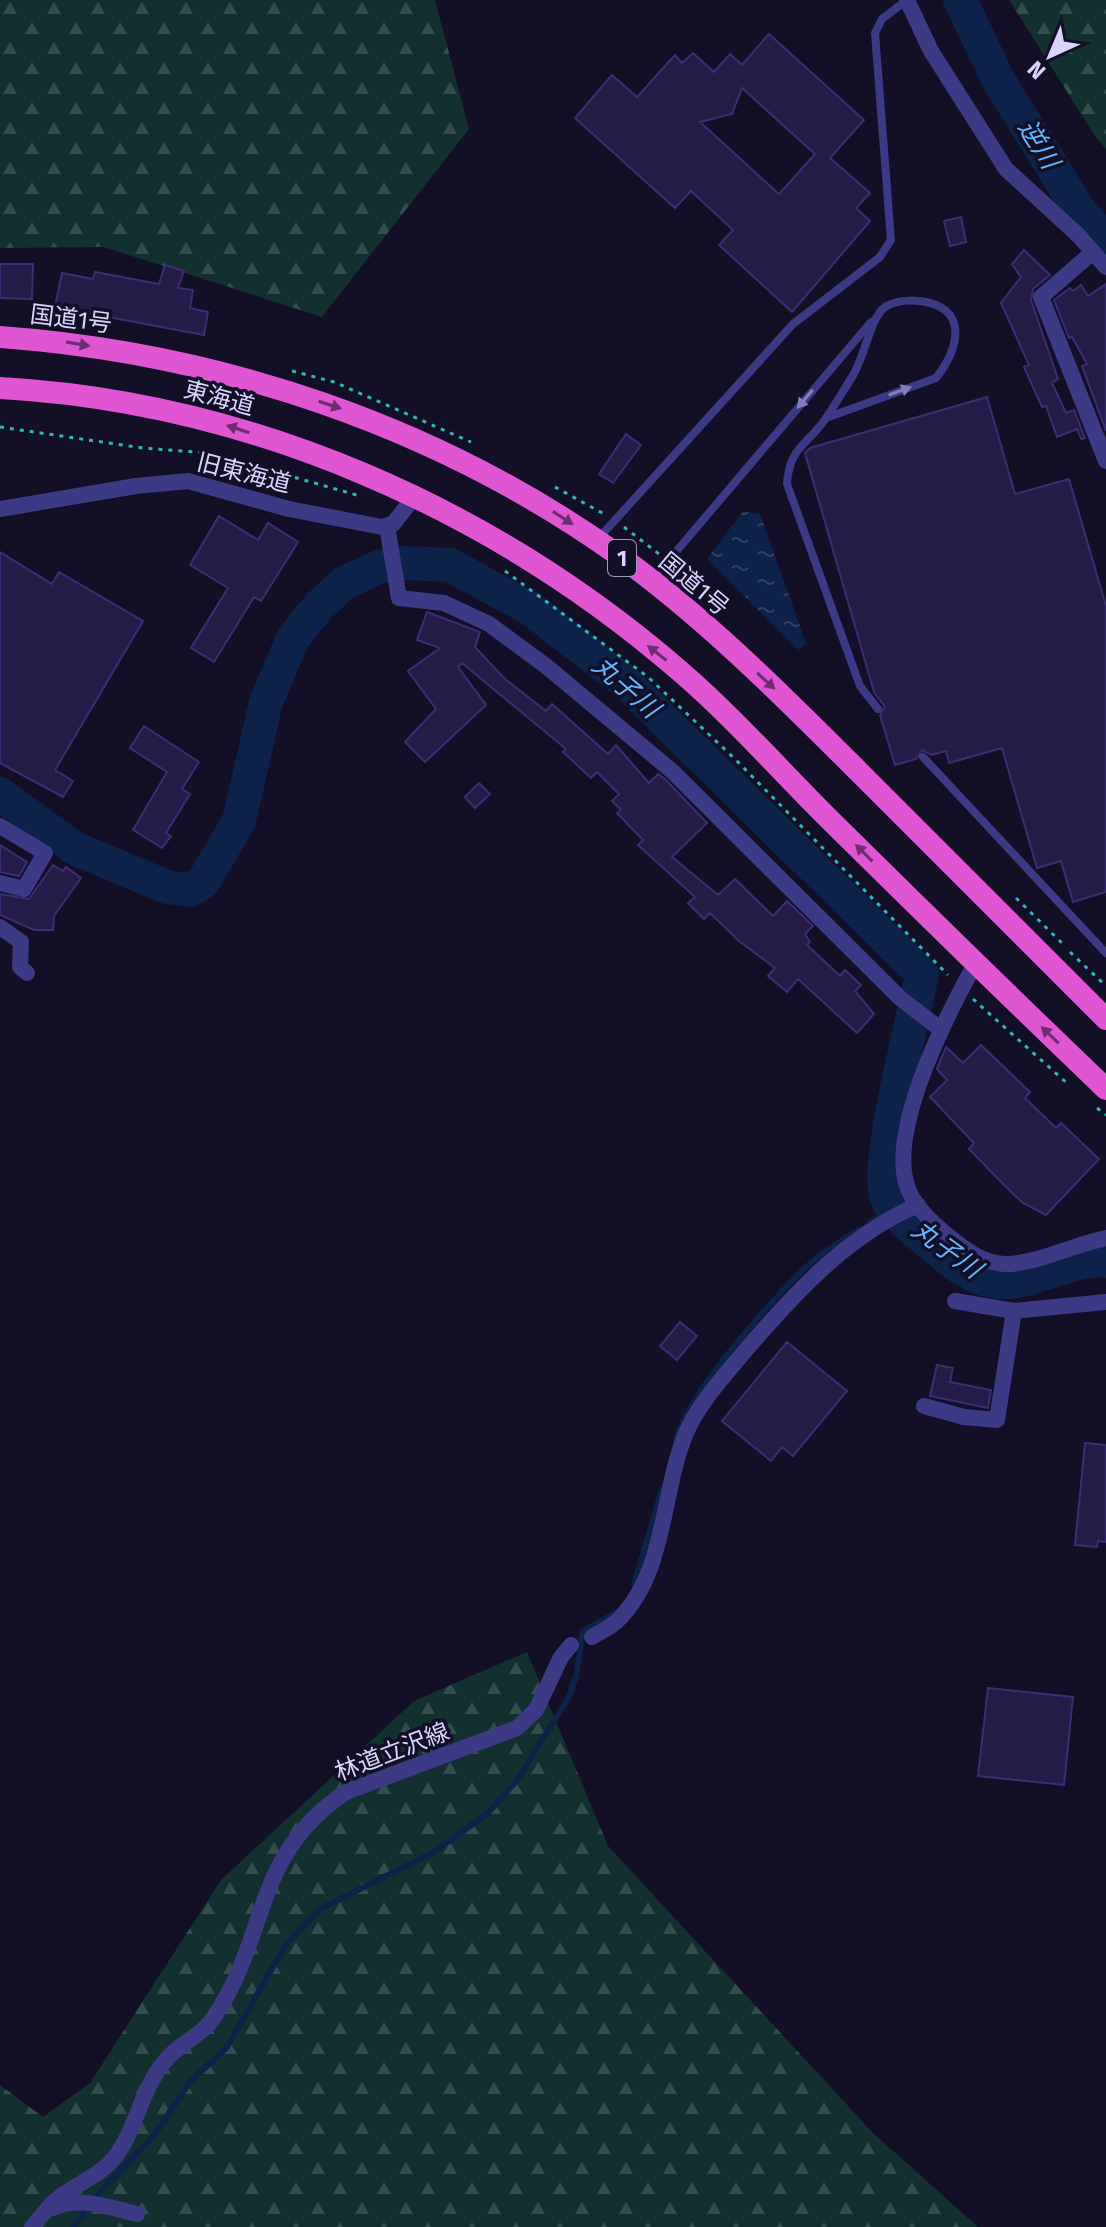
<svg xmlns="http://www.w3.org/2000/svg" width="1106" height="2227" viewBox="0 0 1106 2227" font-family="'Fira Sans','Noto Sans JP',sans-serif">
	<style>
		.forest { fill: url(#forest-firs) }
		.water { fill: url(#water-ripples) }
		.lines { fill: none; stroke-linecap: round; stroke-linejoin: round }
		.stream { stroke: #0c2248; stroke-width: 6 }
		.river { stroke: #0c2248; stroke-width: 34 }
		.building { fill: #241b47; stroke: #3b2d73; stroke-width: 2; fill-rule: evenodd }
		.path { stroke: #2fb8b0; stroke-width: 3; stroke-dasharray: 4 6; stroke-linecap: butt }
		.service { stroke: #3d3a85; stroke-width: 8 }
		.minor { stroke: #3d3a85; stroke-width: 16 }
		.trunk { stroke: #e055d1; stroke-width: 22 }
		.oneway { fill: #6f2e73 }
		.oneway2 { fill: #837fbc }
		.labels { text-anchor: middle; stroke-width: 7; stroke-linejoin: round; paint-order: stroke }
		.shield { fill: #130f26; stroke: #9e99be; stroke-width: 2 }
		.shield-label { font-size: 22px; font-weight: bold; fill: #d9d4ff }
		.street-label { font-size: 24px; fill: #d9d4ff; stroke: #130f26 }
		.water-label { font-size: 26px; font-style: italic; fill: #62b6ff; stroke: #130f26 }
	</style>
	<defs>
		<pattern id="forest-firs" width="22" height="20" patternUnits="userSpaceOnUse" patternTransform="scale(2)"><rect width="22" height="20" fill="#12302f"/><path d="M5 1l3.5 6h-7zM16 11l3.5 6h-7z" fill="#344d4e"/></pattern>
		<pattern id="water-ripples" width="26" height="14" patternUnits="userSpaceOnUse" patternTransform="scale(2)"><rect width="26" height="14" fill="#0c2248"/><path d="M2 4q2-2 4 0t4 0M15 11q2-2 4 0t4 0" fill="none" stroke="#2f4163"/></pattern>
	</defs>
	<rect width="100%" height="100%" fill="#130f26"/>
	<path class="forest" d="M0 0H435L469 129 322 317 104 247 0 248Z
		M1009 0H1106V149L1095 136Z
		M527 1652 608 1846 873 2133 978 2227H0V2085L43 2117 90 2083 221 1880 414 1701Z"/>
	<path class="water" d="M743 511 760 514 806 643 798 650 707 559Z"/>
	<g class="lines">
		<path class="stream" d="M870 1222 892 1208
			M676 1440C686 1395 782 1286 819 1256 832 1246 847 1238 860 1229
			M634 1585 662 1489
			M74 2227 92 2201 155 2134 189 2083 227 2047 286 1944 320 1909 432 1853 487 1814 517 1780 569 1697 576 1676 583 1631 617 1612"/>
		<path class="river" d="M960 0 999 81 1081 213 1106 239
			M0 794 74 848 167 887 190 890 203 882 239 821 266 702 293 638 319 606 344 583 379 567 403 563 450 565 531 609 625 682 922 974C914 1016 875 1163 886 1196 894 1217 919 1234 936 1248 954 1264 974 1281 999 1282 1035 1284 1070 1257 1106 1261"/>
	</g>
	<path class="building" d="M769 34 864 120 830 158 870 193 856 208 870 221 792 312 719 245 733 230 691 191 675 208 575 118 612 75 637 97 675 55 682 63 693 53 714 72 730 54 742 65ZM742 88 815 154 779 194 700 122 732 114Z
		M961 217 966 242 950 246 944 221Z
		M1024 250 1050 275 1033 289 1031 300 1058 379 1052 383 1066 413 1074 410 1085 438 1081 439 1077 429 1057 437 1046 406 1042 407 1024 367 1029 365 1001 303 1021 277 1012 264Z
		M0 264H33L32 299 0 298Z
		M165 265 184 271 178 288 193 290 190 308 208 312 204 335 55 307 62 273 93 279 95 272 159 284Z
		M1106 284V431L1082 366 1087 364 1072 337 1069 338 1054 300 1070 288 1073 291 1081 285 1088 296Z
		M987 397 1015 494 1069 479 1106 606V892L1073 902 1061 861 1037 868 1002 748 949 763 946 751 931 755 922 750 916 759 895 765 880 715 885 707 874 692 805 453 810 448Z
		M626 434 641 445 613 483 599 474Z
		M219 516 258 540 268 523 298 542 261 601 254 597 214 662 191 648 228 588 190 565Z
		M0 552 52 584 59 572 143 621 55 770 73 781 63 797 0 763Z
		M427 612 480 632 475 647 505 679 546 711 552 704 608 754 616 745 649 783 658 774 665 779 707 823 672 857 718 895 735 879 773 916 787 901 813 926 805 934 810 942 807 945 840 976 845 970 861 985 855 991 874 1014 857 1033 798 979 787 992 768 976 775 968 739 941 710 913 704 919 688 903 695 897 638 845 643 840 617 813 621 810 612 801 619 794 597 772 591 778 563 752 566 749 462 663 458 667 486 705 425 762 405 742 436 709 408 671 440 648 417 640Z
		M144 726 199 762 182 789 190 794 166 833 171 836 162 848 133 830 167 772 130 748Z
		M479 783 490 794 475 808 465 797Z
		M0 845 27 862 19 876 0 872Z
		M53 865 63 871 66 867 81 878 54 916 53 930H34L0 915V894L29 899Z
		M981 1045 1030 1092 1025 1098 1056 1128 1061 1123 1099 1159 1046 1215 1023 1203 1004 1185 969 1149 974 1143 930 1097 947 1080 937 1069 946 1047 963 1063Z
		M680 1322 697 1336 677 1360 660 1346Z
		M787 1342 847 1391 793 1456 782 1447 771 1461 722 1421Z
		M937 1365 953 1368 950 1382 991 1390 988 1408 930 1396Z
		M1085 1443 1106 1445V1542L1098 1541 1097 1547 1075 1545Z
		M988 1688 1073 1697 1064 1785 978 1776Z"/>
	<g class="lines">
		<path class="path" d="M292 371 334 382 471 442
			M0 427 143 448 209 453 360 496
			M555 487 604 514
			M624 527 659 554
			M677 570 695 587
			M505 571 648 677 735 759 948 975
			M1016 898 1065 946
			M1070 952 1106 986
			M973 999 1069 1085
			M1097 1108 1106 1115"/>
		<path class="service" d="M826 418 936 378C960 348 969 307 920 301 909 300 895 301 885 307 870 318 865 357 852 377 843 391 835 405 826 418 808 445 789 447 787 484L860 686 878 709
			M597 540 793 324 880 257 891 240 875 33 882 19 907 0
			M652 580 871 322
			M923 757 1106 953"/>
		<path class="minor" d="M907 0 931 51 1006 169 1078 235 1106 267
			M1093 252 1041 297 1106 461
			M0 509 136 486 188 481 289 509 382 527 393 524 415 496
			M387 526 399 598 444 603 489 624 546 666 672 771 900 998 940 1029
			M0 826 45 853 24 889 0 883
			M0 927 21 942 20 967 27 973
			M975 964C948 1013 878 1145 913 1199 921 1212 935 1225 947 1235 963 1248 983 1264 1006 1264 1036 1264 1075 1244 1106 1238
			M955 1301 1014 1311 1106 1302
			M924 1406 964 1417 997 1420 1014 1311
			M592 1637C600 1632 611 1627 617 1621 667 1573 661 1492 686 1433 698 1405 720 1381 739 1358 789 1299 845 1236 918 1205
			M53 2208C78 2195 111 2208 137 2214
			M32 2227C40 2218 47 2208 56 2200 75 2184 99 2177 115 2157 137 2128 141 2089 165 2061 179 2043 202 2036 214 2017 270 1934 252 1855 346 1792L517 1728 536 1710 561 1657 571 1645"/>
		<path class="trunk" d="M0 337C219 353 434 425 614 552 705 617 785 698 863 776 944 857 1025 938 1106 1019
			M0 388C250 402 492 508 681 672 732 716 777 767 825 815 918 907 1011 998 1106 1089"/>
	</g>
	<defs><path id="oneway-solid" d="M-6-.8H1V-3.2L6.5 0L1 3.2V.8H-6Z" transform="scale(2)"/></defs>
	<g class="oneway">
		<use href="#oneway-solid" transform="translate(78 344) rotate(10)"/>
		<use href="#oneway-solid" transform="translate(330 405) rotate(18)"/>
		<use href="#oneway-solid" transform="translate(238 429) rotate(-162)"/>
		<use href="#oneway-solid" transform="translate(563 518) rotate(33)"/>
		<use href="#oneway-solid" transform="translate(657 653) rotate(-142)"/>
		<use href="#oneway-solid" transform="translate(766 681) rotate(43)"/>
		<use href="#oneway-solid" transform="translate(864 853) rotate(-135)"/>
		<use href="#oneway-solid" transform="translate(1050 1035) rotate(-136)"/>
	</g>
	<g class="oneway2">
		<use href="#oneway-solid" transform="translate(900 391) rotate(-20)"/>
		<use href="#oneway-solid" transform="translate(805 399) rotate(130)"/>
	</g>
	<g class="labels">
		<rect class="shield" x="608" y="540" width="28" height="36" rx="6"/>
		<g class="shield-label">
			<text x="622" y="566">1</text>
		</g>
		<g class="street-label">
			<text transform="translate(71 319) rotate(7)" y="8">国道1号</text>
			<text transform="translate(219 398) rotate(15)" y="8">東海道</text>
			<text transform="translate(244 473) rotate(14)" y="8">旧東海道</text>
			<text transform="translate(694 584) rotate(40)" y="8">国道1号</text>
			<text transform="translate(392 1752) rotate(-21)" y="8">林道立沢線</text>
		</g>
		<g class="water-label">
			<text transform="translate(1039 144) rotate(58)" y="9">逆川</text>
			<text transform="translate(626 687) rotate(41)" y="9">丸子川</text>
			<text transform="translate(947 1249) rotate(36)" y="9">丸子川</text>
		</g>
	</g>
	<g transform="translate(1050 56) rotate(224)" stroke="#130f26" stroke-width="6" paint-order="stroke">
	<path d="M0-6L14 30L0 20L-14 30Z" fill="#d9d4ff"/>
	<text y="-12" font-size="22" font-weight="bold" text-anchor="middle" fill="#d9d4ff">N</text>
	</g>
</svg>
